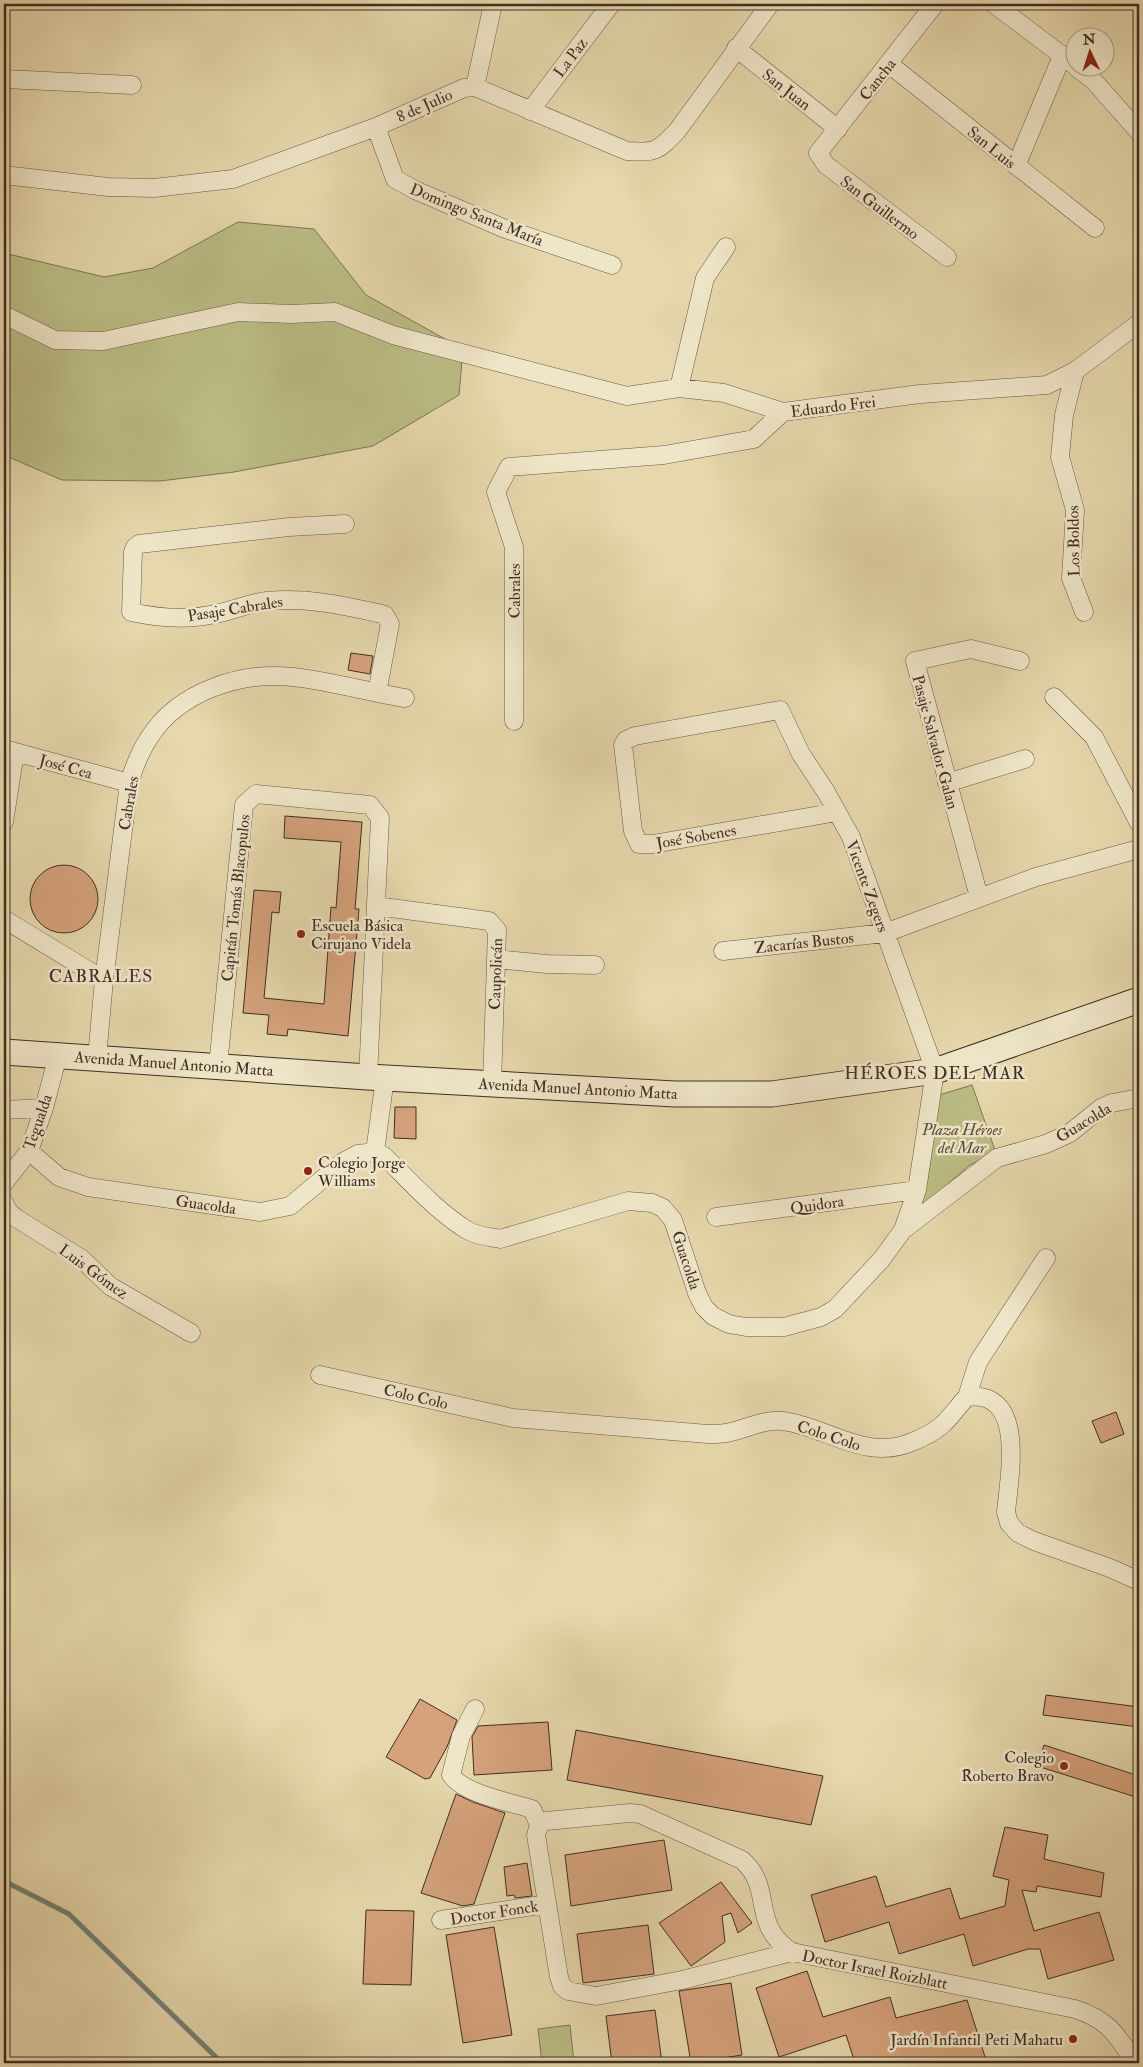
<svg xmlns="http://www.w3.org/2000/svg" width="1143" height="2067" viewBox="0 0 1143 2067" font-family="'IM FELL Double Pica',serif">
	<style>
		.green { fill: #bbbd85; stroke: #7e7655 }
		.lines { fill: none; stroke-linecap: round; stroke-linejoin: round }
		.stream { stroke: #748175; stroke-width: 5 }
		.building { fill: #d5a27c; stroke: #402e25 }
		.minor-casing { stroke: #6a5847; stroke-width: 19 }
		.secondary-casing { stroke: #402e25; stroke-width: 27 }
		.minor { stroke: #efe6c9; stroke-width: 18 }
		.secondary { stroke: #efe6c9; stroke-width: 25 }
		.poi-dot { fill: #8f2418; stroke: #efe6c9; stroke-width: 2 }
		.labels { text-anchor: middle; stroke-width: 5; stroke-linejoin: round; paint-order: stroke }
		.street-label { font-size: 16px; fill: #402e25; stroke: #efe6c9 }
		.poi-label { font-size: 16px; fill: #402e25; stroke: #efe6c9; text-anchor: start }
		.park-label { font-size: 16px; font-style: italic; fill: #594b38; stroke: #efe6c9 }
		.neighbourhood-label { font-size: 18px; letter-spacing: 1px; fill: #402e25; stroke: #efe6c9 }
	</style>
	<rect width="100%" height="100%" fill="#e6d8ac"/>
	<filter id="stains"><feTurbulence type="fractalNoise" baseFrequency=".004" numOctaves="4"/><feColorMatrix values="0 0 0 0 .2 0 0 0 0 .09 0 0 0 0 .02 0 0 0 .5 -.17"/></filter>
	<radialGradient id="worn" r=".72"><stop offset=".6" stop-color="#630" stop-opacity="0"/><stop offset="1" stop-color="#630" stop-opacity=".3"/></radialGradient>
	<path class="green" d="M238 222 314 229 366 295 463 349 459 395 373 446 234 472 160 481 62 480 4 455V253L104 277 153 268Z
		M972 1085 996 1153 970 1165 919 1209 928 1177 939 1095Z
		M570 2025 574 2063H542L538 2029Z"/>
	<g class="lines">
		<path class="stream" d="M4 1881 69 1914 222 2063"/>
	</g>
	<path class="building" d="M351 653 373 656 370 674 348 670Z
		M285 816 362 822 355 909H359L348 1036 288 1029 287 1036 267 1034 269 1015 243 1013 254 890 281 892 279 913 272 912 264 998 324 1004 331 907 336 908 341 842 284 838Z
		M30 899a34 34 0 1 1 68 0a34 34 0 1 1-68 0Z
		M395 1107H416V1139L394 1138Z
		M1116 1412 1124 1434 1101 1443 1092 1421Z
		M1046 1695 1139 1707V1727L1043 1715Z
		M420 1699 457 1720 447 1747 430 1778 425 1779 386 1757Z
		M548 1722 552 1770 474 1775 472 1737 478 1726Z
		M576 1730 823 1776 811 1825 567 1780Z
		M1044 1745 1139 1776V1798L1037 1766Z
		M456 1794 473 1802 505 1813 474 1904 463 1906 421 1893Z
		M1005 1827 1048 1835 1044 1859 1104 1873 1101 1897 1037 1886 1036 1892 1022 1890 1034 1931 1099 1912 1114 1960 1048 1979 1040 1949H1028L973 1966 964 1934 899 1954 889 1922 825 1942 811 1895 876 1876 886 1907 950 1888 960 1919 1005 1906 1009 1880 993 1876Z
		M664 1840 672 1890 571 1906 565 1855Z
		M527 1863 532 1896 515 1898 514 1895 507 1896 504 1867Z
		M721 1882 752 1923 738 1933 731 1913 722 1916 725 1942 691 1966 659 1923Z
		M366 1910 414 1911 411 1985 363 1984Z
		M648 1925 654 1974 583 1983 577 1934Z
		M494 1927 512 2035 463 2043 446 1935Z
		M807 1971 823 2017 890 1997 896 2018 967 2000 987 2063H855L846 2035 779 2057 756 1988Z
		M731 1983 742 2055 691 2063 679 1991Z
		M655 2010 662 2063H612L606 2016Z"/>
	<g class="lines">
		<g class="minor-casing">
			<path id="minor" d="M935 4 818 153 826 165 947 257
				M994 4 1076 66
				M736 48 838 129
				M889 64 1095 228
				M1077 68 1093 80 1139 132
				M4 79 132 85
				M475 87 493 4
				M530 111 611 4
				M376 127 395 179 415 190 503 228 612 265
				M1016 166 1062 56
				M4 175 108 187 154 188 233 179 376 127 464 88 475 87 627 151C656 153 658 151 677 131L770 4
				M4 315 55 340 103 341 238 312 291 314 335 312 393 335 627 396 679 388 724 393 783 412
				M679 388 705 278 726 247
				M345 524 289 527 139 544 135 547 133 552 131 612C158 618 188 620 215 614 232 611 250 603 267 601 305 597 341 605 378 613L385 615 390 624 377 693
				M1084 612 1071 578 1075 510 1060 457 1064 415 1075 371 1139 323
				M1054 697 1094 737 1139 823
				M514 721V547L496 492 509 467 664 455 754 439 783 412 920 394 1047 385 1075 371
				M4 749 129 783
				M947 783 1025 759
				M4 822 15 752
				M979 897 915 661 971 649 1020 661
				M376 906 489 921 497 930 492 1084
				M4 919 104 980
				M723 951 885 933 1036 877 1139 849
				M496 959 547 964 595 965
				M97 1058 104 980 129 783C134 767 139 753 149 738 178 692 240 671 293 677 330 681 368 692 405 698
				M218 1066 244 805 256 794 370 805 380 818 368 1077
				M4 1110 44 1108
				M29 1151 59 1177 88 1187 260 1212 290 1206 343 1162 358 1154 375 1152 384 1156C410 1181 436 1211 467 1230 477 1236 489 1237 500 1239L628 1201 652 1203 663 1208 673 1220 697 1293 704 1307 713 1316 729 1324 746 1327H784L821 1317 835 1309 881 1260 903 1230 917 1190 935 1071 851 837 826 792 801 754 780 710 635 736 626 740 623 745 633 831 639 844H653L837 812
				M375 1152 385 1078
				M4 1183 29 1151 44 1108 58 1055
				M4 1202 8 1211 16 1218 82 1259 110 1286 191 1333
				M716 1217 917 1190
				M903 1230 997 1158 1046 1144 1070 1133 1101 1108 1112 1103 1139 1098
				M320 1375 513 1418 708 1434C715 1434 724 1434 731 1432 748 1428 765 1419 783 1421 828 1427 865 1462 912 1442 922 1438 933 1433 942 1425 951 1417 958 1406 967 1397 1027 1389 1009 1478 1006 1512L1009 1523 1018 1533 1034 1541 1110 1568 1139 1581
				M967 1397 978 1362 1046 1258
				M475 1709 461 1736 451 1775C464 1794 509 1802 532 1809L539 1825
				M539 1825 546 1821 630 1813 640 1814 742 1860C775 1889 749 1924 792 1952L1075 2009C1109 2020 1117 2035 1135 2063
				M539 1825 536 1835 559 1977 562 1986 568 1991 596 1996 682 1980 792 1952
				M441 1920 547 1904"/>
		</g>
		<g class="secondary-casing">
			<path id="secondary" d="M4 1052 368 1077 675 1094H772L935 1071 1139 1000"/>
		</g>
		<use href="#minor" class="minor"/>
		<use href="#secondary" class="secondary"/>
	</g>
	<g class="poi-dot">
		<circle cx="301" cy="934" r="5"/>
		<circle cx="308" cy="1171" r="5"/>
		<circle cx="1064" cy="1766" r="5"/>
		<circle cx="1073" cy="2039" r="5"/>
	</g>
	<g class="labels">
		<g class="street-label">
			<text transform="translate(570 57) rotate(-53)" y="6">La Paz</text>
			<text transform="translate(877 79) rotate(-52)" y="6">Cancha</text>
			<text transform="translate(787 89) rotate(38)" y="6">San Juan</text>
			<text transform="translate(424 105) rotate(-24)" y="6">8 de Julio</text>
			<text transform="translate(992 147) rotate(39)" y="6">San Luis</text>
			<text transform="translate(880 207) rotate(37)" y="6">San Guillermo</text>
			<text transform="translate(477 214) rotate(22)" y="6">Domingo Santa María</text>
			<text transform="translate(833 406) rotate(-7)" y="6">Eduardo Frei</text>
			<text transform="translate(1073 541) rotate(-91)" y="6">Los Boldos</text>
			<text transform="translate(514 591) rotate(-90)" y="6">Cabrales</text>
			<text transform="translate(235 608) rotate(-9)" y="6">Pasaje Cabrales</text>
			<text transform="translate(936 742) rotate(75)" y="6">Pasaje Salvador Galan</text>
			<text transform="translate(66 766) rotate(15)" y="6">José Cea</text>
			<text transform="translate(128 803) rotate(-80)" y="6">Cabrales</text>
			<text transform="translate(696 836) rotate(-10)" y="6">José Sobenes</text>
			<text transform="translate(868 886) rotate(70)" y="6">Vicente Zegers</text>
			<text transform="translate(235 898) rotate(-84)" y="6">Capitán Tomás Blacopulos</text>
			<text transform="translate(804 942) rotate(-6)" y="6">Zacarías Bustos</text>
			<text transform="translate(495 974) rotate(-88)" y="6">Caupolicán</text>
			<text transform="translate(174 1063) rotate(4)" y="6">Avenida Manuel Antonio Matta</text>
			<text transform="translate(578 1088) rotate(3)" y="6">Avenida Manuel Antonio Matta</text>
			<text transform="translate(37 1122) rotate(-71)" y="6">Tegualda</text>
			<text transform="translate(1083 1122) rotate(-31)" y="6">Guacolda</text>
			<text transform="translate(206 1204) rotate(8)" y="6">Guacolda</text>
			<text transform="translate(817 1204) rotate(-8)" y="6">Quidora</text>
			<text transform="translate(687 1260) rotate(72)" y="6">Guacolda</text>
			<text transform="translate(94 1271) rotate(36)" y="6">Luis Gómez</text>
			<text transform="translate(416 1396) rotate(13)" y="6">Colo Colo</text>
			<text transform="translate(829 1435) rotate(18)" y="6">Colo Colo</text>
			<text transform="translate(494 1912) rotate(-9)" y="6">Doctor Fonck</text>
			<text transform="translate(875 1969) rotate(11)" y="6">Doctor Israel Roizblatt</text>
		</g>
		<g class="poi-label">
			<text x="311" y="931">Escuela Básica<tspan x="311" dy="18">Cirujano Videla</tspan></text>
			<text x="318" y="1168">Colegio Jorge<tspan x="318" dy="18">Williams</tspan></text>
			<text x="1054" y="1763" text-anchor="end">Colegio<tspan x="1054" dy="18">Roberto Bravo</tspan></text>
			<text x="1063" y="2045" text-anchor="end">Jardín Infantil Peti Mahatu</text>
		</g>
		<g class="park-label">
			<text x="962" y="1135">Plaza Héroes<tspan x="962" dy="18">del Mar</tspan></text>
		</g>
		<g class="neighbourhood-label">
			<text x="101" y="982">CABRALES</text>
			<text x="935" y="1079">HÉROES DEL MAR</text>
		</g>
	</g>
	<rect width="1143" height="2067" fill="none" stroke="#e6d8ac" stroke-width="20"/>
	<rect x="5" y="5" width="1133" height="2057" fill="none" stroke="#402e25" stroke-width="2.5"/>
	<rect x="10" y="10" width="1123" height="2047" fill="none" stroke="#402e25"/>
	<g transform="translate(1090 52) rotate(356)"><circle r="24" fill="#efe6c9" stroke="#a99c87"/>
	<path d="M0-4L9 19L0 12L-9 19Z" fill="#8f2418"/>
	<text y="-8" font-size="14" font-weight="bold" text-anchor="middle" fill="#402e25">N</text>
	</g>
	<rect width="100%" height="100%" filter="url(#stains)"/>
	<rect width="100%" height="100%" fill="url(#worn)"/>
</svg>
